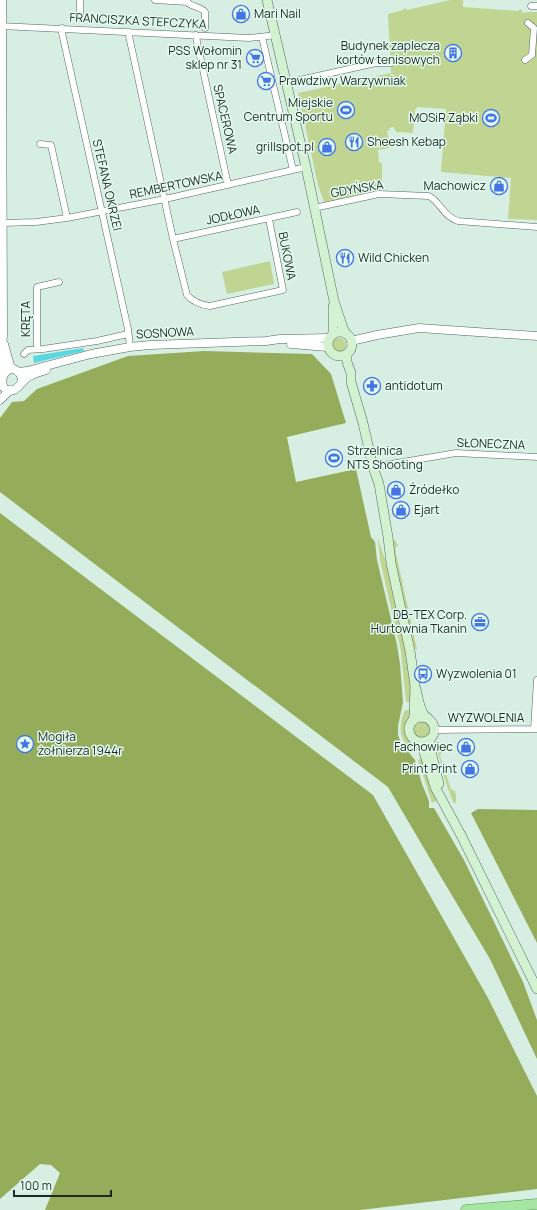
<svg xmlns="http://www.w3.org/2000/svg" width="537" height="1210" viewBox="0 0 537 1210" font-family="Manrope,sans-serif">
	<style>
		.green { fill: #c0d591 }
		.forest { fill: #95ad5b }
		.water { fill: #58d7e2 }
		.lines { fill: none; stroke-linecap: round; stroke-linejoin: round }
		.minor-casing { stroke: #51675c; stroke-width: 7 }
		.tertiary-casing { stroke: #51675c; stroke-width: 9 }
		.secondary-casing { stroke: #51675c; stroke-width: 10 }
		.primary-casing { stroke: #50984f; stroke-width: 11 }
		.minor { stroke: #fff; stroke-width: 6 }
		.tertiary { stroke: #fff; stroke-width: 8 }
		.secondary { stroke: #d3f2d1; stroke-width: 9 }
		.primary { stroke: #a6e6a3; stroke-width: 10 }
		.labels { text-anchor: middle; stroke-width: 3; stroke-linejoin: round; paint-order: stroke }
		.poi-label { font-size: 12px; fill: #1f2824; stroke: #e3fcef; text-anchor: start }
		.street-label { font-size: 12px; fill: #1f2824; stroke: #e3fcef }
	</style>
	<rect width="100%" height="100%" fill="#d6efe2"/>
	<path class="green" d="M450 0H463V7L518 11 521 9 523 13 527 12H537V220L508 219 511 178 441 172 446 109 417 107 415 110 413 133 396 132 394 127 389 128 390 130 387 131 389 141V148L378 150 379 162 382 163V187H380V190L324 202 318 185 298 93 391 73 388 14 400 11 406 8 407 10Z
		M270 261 274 284 227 294 222 272Z
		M332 345a7 7 0 1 1 14 0a7 7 0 1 1-14 0Z
		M378 539 389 571 409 662 411 702H406L401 651 380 560Z
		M392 540H395L398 545 395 549 417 649H415L413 643 394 562Z
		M406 710H411L408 721 421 751 412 750C401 741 399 732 402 719 403 715 403 713 406 710Z
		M414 730a8 8 0 1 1 16 0a8 8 0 1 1-16 0Z
		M441 750 442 752 440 756 451 789 455 791 456 795V804L453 802 445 780 438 752Z
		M424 757 437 797 436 801 432 803 418 760Z"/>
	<path class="forest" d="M204 351 312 354 331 374 346 423 287 437 296 482 356 469 371 537 375 542 377 560 397 645 400 664 403 702 398 726V735L401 743 415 760 422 784 429 801V808H434L464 860 523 982 537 1020V1059L490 959 435 867 388 787 0 492V418L12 402 24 401 37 389 128 356Z
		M0 513 373 795 488 998 537 1096V1189L360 1210H45L60 1173 51 1165 40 1164 0 1199Z
		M478 809 537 810V943L471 813Z"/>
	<path class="water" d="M83 348 84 351 34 363 33 356Z"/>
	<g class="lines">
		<g class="minor-casing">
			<path id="minor" d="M155 0 187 2V0
				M187 2C193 8 200 6 205 12V28
				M531 6H537
				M80 18V0
				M0 26 249 38 276 35
				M62 28V33L128 329 130 347
				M129 32V36L173 239 187 295C193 302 202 305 210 306L283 290 269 219
				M196 35 197 42 228 185
				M262 37 293 170
				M525 60 532 55 534 28 528 23
				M286 83 376 63H391
				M40 144 51 145 67 218
				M314 208 379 194 429 196C441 203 444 217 458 221L537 227
				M3 223 36 222 67 218 165 199 306 167
				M173 239 297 212
				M37 349V287L59 282
				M24 354 28 350 43 349 97 341 128 334
				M373 467 456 453 537 457
				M534 729 537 680
				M435 730 537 729"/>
		</g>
		<g class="tertiary-casing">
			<path id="tertiary" d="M2 0 3 335 1 356 3 373
				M351 341 377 335 419 328 537 336
				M4 344 11 369
				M291 344 328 347
				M18 372 27 371 91 354 130 347 150 345 266 341 280 339 329 338
				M21 383C23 377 20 372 14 369 4 368 0 380 4 388 15 397 20 382 28 377 33 374 40 372 46 370
				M0 400 10 390"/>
		</g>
		<g class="secondary-casing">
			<path id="secondary" d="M267 0 306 167 334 301 343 328 346 334
				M328 344a12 12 0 1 1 24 0a12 12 0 1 1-24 0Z
				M333 334V306
				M347 354V362L351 373V382L363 423 373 467 379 484 388 537 391 563 410 651 415 686 414 716 412 722
				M416 689C418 697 419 706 423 713 426 719 433 720 434 727 437 742 416 748 410 734 407 727 411 720 418 717L428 718
				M430 739V747L439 784
				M417 741 423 749 435 787 462 837 537 989"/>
		</g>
		<g class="primary-casing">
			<path id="primary" d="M466 1210 537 1204"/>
		</g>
		<use href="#minor" class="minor"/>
		<use href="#tertiary" class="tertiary"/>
		<use href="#secondary" class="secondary"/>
		<use href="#primary" class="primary"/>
	</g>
	<defs>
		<g id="shop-ring" transform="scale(0.9)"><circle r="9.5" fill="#e3fcef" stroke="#4375e6" stroke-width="1.5"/><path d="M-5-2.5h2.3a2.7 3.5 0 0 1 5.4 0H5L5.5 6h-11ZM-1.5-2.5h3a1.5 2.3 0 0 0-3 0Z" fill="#4375e6"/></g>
		<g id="building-ring" transform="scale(0.9)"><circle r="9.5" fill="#e3fcef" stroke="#4375e6" stroke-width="1.5"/><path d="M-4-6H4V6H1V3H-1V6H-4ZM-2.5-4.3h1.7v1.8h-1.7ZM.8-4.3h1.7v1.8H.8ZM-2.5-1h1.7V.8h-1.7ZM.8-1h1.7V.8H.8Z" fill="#4375e6"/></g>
		<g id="supermarket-ring" transform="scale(0.9)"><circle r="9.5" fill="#e3fcef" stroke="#4375e6" stroke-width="1.5"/><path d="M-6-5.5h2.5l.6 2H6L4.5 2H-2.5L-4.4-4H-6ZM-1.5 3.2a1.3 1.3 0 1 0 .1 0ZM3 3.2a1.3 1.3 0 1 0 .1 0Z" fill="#4375e6"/></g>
		<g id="stadium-ring" transform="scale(0.9)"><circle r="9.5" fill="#e3fcef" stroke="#4375e6" stroke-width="1.5"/><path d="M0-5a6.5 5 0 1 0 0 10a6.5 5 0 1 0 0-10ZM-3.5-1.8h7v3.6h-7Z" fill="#4375e6"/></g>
		<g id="restaurant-ring" transform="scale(0.9)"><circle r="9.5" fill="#e3fcef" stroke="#4375e6" stroke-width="1.5"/><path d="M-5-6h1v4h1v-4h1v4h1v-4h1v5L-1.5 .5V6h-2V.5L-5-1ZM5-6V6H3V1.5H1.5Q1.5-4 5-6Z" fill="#4375e6"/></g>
		<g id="pharmacy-ring" transform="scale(0.9)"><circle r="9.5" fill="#e3fcef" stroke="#4375e6" stroke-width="1.5"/><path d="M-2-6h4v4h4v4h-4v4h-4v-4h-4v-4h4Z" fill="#4375e6"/></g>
		<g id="office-ring" transform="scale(0.9)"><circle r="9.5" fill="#e3fcef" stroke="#4375e6" stroke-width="1.5"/><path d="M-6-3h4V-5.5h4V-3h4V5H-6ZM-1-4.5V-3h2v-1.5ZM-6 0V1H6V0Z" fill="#4375e6"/></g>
		<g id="bus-ring" transform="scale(0.9)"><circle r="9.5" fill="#e3fcef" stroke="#4375e6" stroke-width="1.5"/><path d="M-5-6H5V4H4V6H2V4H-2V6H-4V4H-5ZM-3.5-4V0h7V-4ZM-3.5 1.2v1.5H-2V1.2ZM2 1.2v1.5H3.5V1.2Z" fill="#4375e6"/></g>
		<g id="sight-ring" transform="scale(0.9)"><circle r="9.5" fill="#e3fcef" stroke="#4375e6" stroke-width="1.5"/><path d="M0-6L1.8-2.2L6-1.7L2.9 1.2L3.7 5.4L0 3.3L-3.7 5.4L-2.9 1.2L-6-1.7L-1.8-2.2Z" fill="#4375e6"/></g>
	</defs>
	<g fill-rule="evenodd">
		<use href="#shop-ring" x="241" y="14"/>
		<use href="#building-ring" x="453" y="53"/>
		<use href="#supermarket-ring" x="255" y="58"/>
		<use href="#supermarket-ring" x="266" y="81"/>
		<use href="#stadium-ring" x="346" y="110"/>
		<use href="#stadium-ring" x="491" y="118"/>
		<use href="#restaurant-ring" x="354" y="142"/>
		<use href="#shop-ring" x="327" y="147"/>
		<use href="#shop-ring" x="499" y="186"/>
		<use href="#restaurant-ring" x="345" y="258"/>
		<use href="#pharmacy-ring" x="372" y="386"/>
		<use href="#stadium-ring" x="334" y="458"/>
		<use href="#shop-ring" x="396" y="490"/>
		<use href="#shop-ring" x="401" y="510"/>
		<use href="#office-ring" x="480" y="622"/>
		<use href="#bus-ring" x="423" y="674"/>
		<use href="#sight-ring" x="25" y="744"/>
		<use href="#shop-ring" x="466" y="747"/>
		<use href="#shop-ring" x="470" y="769"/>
	</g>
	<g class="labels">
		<g class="poi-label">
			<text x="254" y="18">Mari Nail</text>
			<text x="440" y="50" text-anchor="end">Budynek zaplecza<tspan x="440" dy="14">kortów tenisowych</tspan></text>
			<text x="242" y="55" text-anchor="end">PSS Wołomin<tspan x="242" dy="14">sklep nr 31</tspan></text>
			<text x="279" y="85">Prawdziwy Warzywniak</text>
			<text x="333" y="107" text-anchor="end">Miejskie<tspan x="333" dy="14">Centrum Sportu</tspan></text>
			<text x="478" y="122" text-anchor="end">MOSiR Ząbki</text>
			<text x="367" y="146">Sheesh Kebap</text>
			<text x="314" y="151" text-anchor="end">grillspot.pl</text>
			<text x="486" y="190" text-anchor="end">Machowicz</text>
			<text x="358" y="262">Wild Chicken</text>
			<text x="385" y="390">antidotum</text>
			<text x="347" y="455">Strzelnica<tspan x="347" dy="14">NTS Shooting</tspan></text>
			<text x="409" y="494">Źródełko</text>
			<text x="414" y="514">Ejart</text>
			<text x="467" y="619" text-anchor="end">DB-TEX Corp.<tspan x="467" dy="14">Hurtownia Tkanin</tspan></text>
			<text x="436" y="678">Wyzwolenia 01</text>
			<text x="38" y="741">Mogiła<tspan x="38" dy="14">żołnierza 1944r</tspan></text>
			<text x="453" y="751" text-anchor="end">Fachowiec</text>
			<text x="457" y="773" text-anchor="end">Print Print</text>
		</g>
		<g class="street-label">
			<text transform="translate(138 21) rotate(3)" y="4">FRANCISZKA STEFCZYKA</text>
			<text transform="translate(225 119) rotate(77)" y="4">SPACEROWA</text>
			<text transform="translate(107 185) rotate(77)" y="4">STEFANA OKRZEI</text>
			<text transform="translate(176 185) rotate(-12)" y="4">REMBERTOWSKA</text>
			<text transform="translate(357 189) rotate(-10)" y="4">GDYŃSKA</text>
			<text transform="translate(233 215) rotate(-12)" y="4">JODŁOWA</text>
			<text transform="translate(287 256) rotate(79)" y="4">BUKOWA</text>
			<text transform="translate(26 319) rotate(-90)" y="4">KRĘTA</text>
			<text transform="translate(165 333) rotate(-3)" y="4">SOSNOWA</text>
			<text transform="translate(491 444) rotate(2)" y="4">SŁONECZNA</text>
			<text x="486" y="722">WYZWOLENIA</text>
		</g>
	</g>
	<path d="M14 1190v6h97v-6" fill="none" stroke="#1f2824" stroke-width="2"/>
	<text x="20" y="1190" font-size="12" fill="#1f2824" stroke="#e3fcef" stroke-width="3" paint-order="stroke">100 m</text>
</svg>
